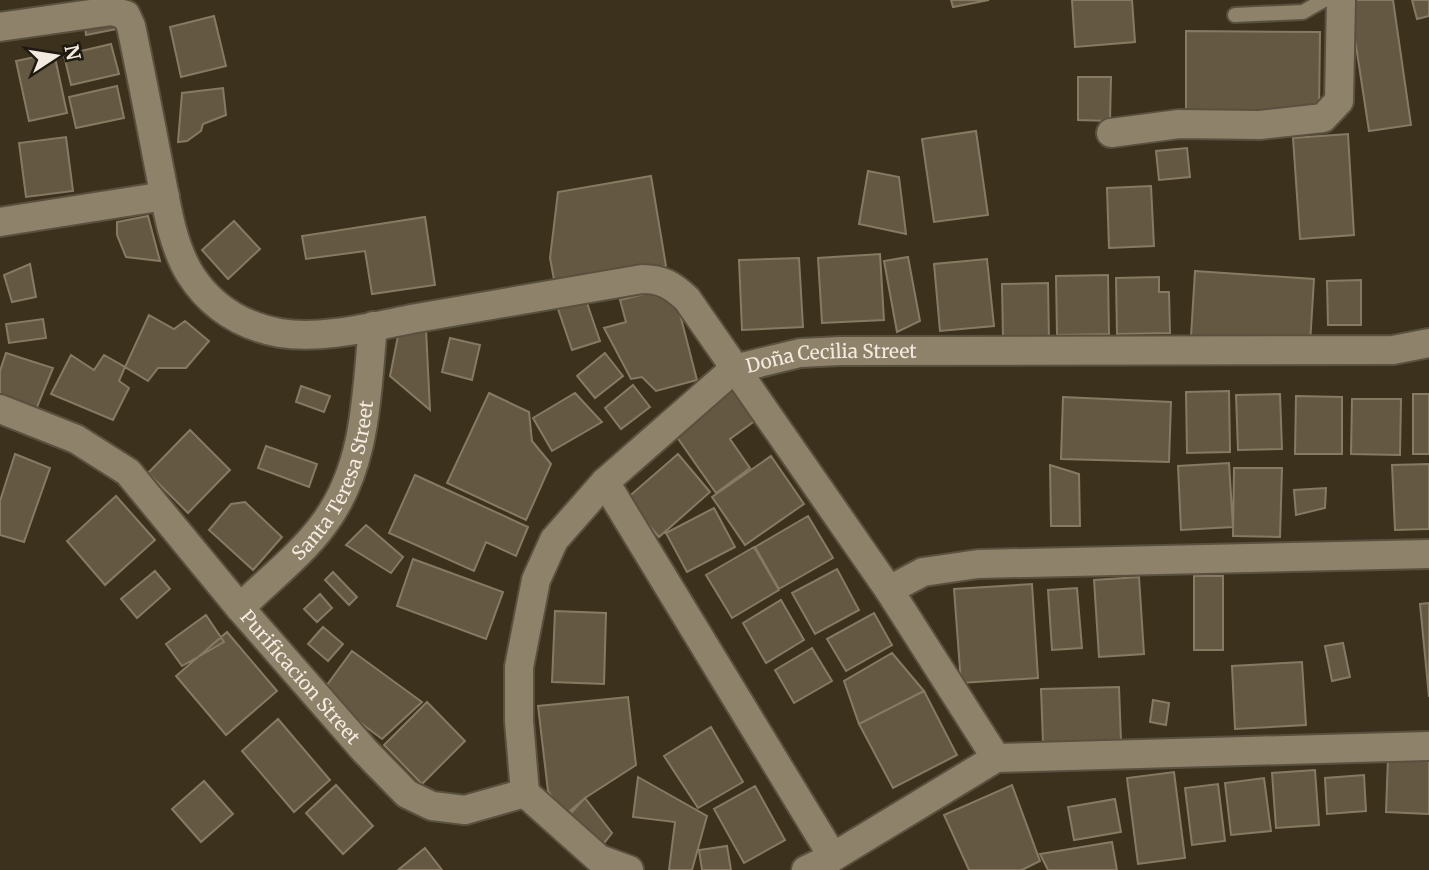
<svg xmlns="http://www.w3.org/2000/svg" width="1429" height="870" viewBox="0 0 1429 870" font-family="Merriweather,serif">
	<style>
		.building { fill: #655843; stroke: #877a63; stroke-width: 2 }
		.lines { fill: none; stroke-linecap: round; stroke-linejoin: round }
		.lane-casing { stroke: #59503e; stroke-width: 18 }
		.street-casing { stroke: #59503e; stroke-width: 32 }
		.lane { stroke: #8f826b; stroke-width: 14 }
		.street { stroke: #8f826b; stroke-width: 28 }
		.labels { text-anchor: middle; stroke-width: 7; stroke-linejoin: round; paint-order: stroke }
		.street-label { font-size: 19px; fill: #f3ebdf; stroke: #1f1a11 }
	</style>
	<rect width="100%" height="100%" fill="#3c311d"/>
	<path class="building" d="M951 0H989L953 7Z
		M1072 0H1132L1135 42 1075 47Z
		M1349 0H1393L1411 125 1369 131Z
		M1412 0H1429V16L1417 19Z
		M214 16 226 66 181 77 170 27Z
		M116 22 117 29 86 35 85 27Z
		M1186 31 1320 32 1319 113 1186 111Z
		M111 44 119 74 71 85 64 55Z
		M54 53 67 113 29 121 16 61Z
		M1078 77H1111L1110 121 1078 120Z
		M117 86 124 118 76 128 69 97Z
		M223 88 226 115 203 124 201 131 187 141 178 142 182 93Z
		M976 131 988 215 934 222 922 139Z
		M1348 134 1354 235 1300 239 1293 138Z
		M66 137 73 191 26 197 19 143Z
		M1187 148 1190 177 1159 180 1156 151Z
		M868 171 899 177 906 234 859 224Z
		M651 176 666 266 555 285 550 258 558 192Z
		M1151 186 1154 246 1109 248 1107 188Z
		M148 216 160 261 126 257 117 235V222Z
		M425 217 435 285 372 294 365 251 306 259 302 236Z
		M234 221 260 249 228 279 202 250Z
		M880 254 884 320 822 323 818 258Z
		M908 257 920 321 897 332 884 261Z
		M799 258 803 327 742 330 739 260Z
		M987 259 994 326 940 331 934 264Z
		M30 264 36 297 12 302 4 275Z
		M1195 271 1314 279 1310 344 1191 336Z
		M1108 275 1109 334 1057 335 1056 276Z
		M1159 277V292H1169L1170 333 1117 334 1116 278Z
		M1361 280V325H1328L1327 281Z
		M1048 283 1049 340H1003L1002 284Z
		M673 287 697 380 656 391 642 377 631 379 604 328 626 322 620 300Z
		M586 300 600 341 572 350 558 309Z
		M149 315 174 329 185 321 209 341 186 368H158L148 381 125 367Z
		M43 319 46 338 9 343 6 324Z
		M426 329 430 410 390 376 399 331Z
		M450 338 480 345 472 380 442 372Z
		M6 353 53 368 35 412 0 400V371Z
		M605 353 623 376 595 398 577 376Z
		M71 355 94 370 104 355 125 367 119 381 129 388 113 420 51 394Z
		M633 385 650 407 621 429 605 408Z
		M301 386 330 396 324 412 296 402Z
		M732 387 756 420 730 439 750 468 716 493 672 430Z
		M1229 391 1230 452 1187 453 1186 392Z
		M489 393 529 412 532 441 551 464 526 520 447 483Z
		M575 393 602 422 552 451 533 418Z
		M1280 394 1282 449 1238 450 1236 395Z
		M1413 394H1429V454H1413Z
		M1296 396 1342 397V454H1295Z
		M1063 397 1171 402 1169 462 1061 459Z
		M1352 399H1401L1400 455 1351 454Z
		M190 430 230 470 188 513 148 473Z
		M266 446 317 464 309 487 258 468Z
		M15 454 50 468 24 542 0 535V501Z
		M678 454 710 492 659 537 626 499Z
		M771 456 804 504 745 545 712 497Z
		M1229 463 1233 527 1181 530 1178 466Z
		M1429 464V529L1395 530 1392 465Z
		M1050 465 1079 474 1080 526H1051Z
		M1234 468H1282L1280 537 1233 536Z
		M415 475 528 527 516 556 486 542 474 571 389 533Z
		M1326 488 1325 508 1296 515 1294 490Z
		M116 496 155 540 105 585 67 541Z
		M245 502 282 537 253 570 209 530 231 504Z
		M714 508 735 547 687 572 666 533Z
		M808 516 833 558 779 589 755 547Z
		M366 525 403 557 391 573 346 545Z
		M754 547 779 590 732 618 706 575Z
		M413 559 503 592 486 639 397 606Z
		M837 569 859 610 815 634 792 593Z
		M155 571 170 589 137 618 121 599Z
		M333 572 357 597 349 605 325 580Z
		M1194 576H1223V650H1194Z
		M1139 577 1144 654 1099 657 1094 580Z
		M1032 584 1038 678 961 683 954 589Z
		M1077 588 1082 648 1052 650 1048 590Z
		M320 594 332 608 317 622 304 609Z
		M781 600 804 640 766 663 743 623Z
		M1429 603V697L1420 604Z
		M555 611 606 613 604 684 552 682Z
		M874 613 892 645 846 671 827 639Z
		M206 615 224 642 182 666 166 644Z
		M323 627 343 644 328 661 308 644Z
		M227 632 277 691 226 735 176 676Z
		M1343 643 1350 677 1332 681 1325 646Z
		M812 648 832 681 794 703 775 670Z
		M352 651 422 702 382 739 321 693Z
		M892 653 924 691 859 724 844 681Z
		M1302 662 1306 725 1235 729 1232 666Z
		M1119 687 1121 741 1043 743 1041 689Z
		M924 691 957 755 893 788 859 724Z
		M628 697 636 765 585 798 565 815 548 791 538 706Z
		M1153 700 1169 703 1166 725 1150 722Z
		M427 702 465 741 422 784 384 745Z
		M278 719 330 780 294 812 242 751Z
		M711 727 743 782 698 808 664 756Z
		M1388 757 1429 759V814L1386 812Z
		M1315 770 1319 825 1276 828 1272 773Z
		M1174 772 1185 858 1138 864 1127 778Z
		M1364 775 1366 811 1327 814 1325 778Z
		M638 777 707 816 692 870H669L675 822 633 817Z
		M1264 778 1271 831 1231 835 1225 783Z
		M204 781 233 814 201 842 172 809Z
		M1218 784 1225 841 1192 845 1185 788Z
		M336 785 373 826 343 854 306 813Z
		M1012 785 1040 861 1022 870H969L944 815Z
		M755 786 785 840 744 863 714 809Z
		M585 798 612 833 597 852 557 821 571 813Z
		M1115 799 1121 832 1074 840 1068 807Z
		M1112 842 1117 870H1048L1040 854Z
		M727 846 731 870H702L699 850Z
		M425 848 442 870H398Z"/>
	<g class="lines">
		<g class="lane-casing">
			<path id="lane" d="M1235 15 1303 12 1324 0"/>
		</g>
		<g class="street-casing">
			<g id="street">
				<path d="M0 27 112 11 126 15 131 26C141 73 150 120 159 167 166 201 171 243 190 274 211 307 242 326 280 333 323 340 374 326 417 318 492 305 567 292 642 279 662 279 672 285 687 299L889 590 996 758"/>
				<path d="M1111 133 1179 124 1260 125 1323 118 1339 101 1341 0"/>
				<path d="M0 222 165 196"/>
				<path id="s1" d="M0 409 76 439 128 472 240 608 365 751 407 794 432 806 465 810 525 793"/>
				<path d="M605 482 833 857"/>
				<path d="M889 590 923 572 978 564 1429 554"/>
				<path id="s2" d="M240 608C267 581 301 555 323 525 367 467 366 396 373 326"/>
				<path id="s3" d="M525 793 519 721V667L536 580 554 540 605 482 734 369 800 353 840 351 1393 350 1429 343"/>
				<path d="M525 793 599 859 629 870"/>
				<path d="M806 870 833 857 996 758 1429 746"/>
			</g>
		</g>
		<use href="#lane" class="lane"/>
		<use href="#street" class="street"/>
	</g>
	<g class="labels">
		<g class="street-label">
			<text dy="7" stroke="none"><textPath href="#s3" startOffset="606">Doña Cecilia Street</textPath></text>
			<text dy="7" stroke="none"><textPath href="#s2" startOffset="163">Santa Teresa Street</textPath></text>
			<text dy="7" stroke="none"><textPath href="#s1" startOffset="411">Purificacion Street</textPath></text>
		</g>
	</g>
	<g transform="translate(56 56) rotate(78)" stroke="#1f1a11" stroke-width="5" paint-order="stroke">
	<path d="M0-5L12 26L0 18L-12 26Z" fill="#f3ebdf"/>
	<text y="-10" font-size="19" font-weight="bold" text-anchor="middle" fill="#f3ebdf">N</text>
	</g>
</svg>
